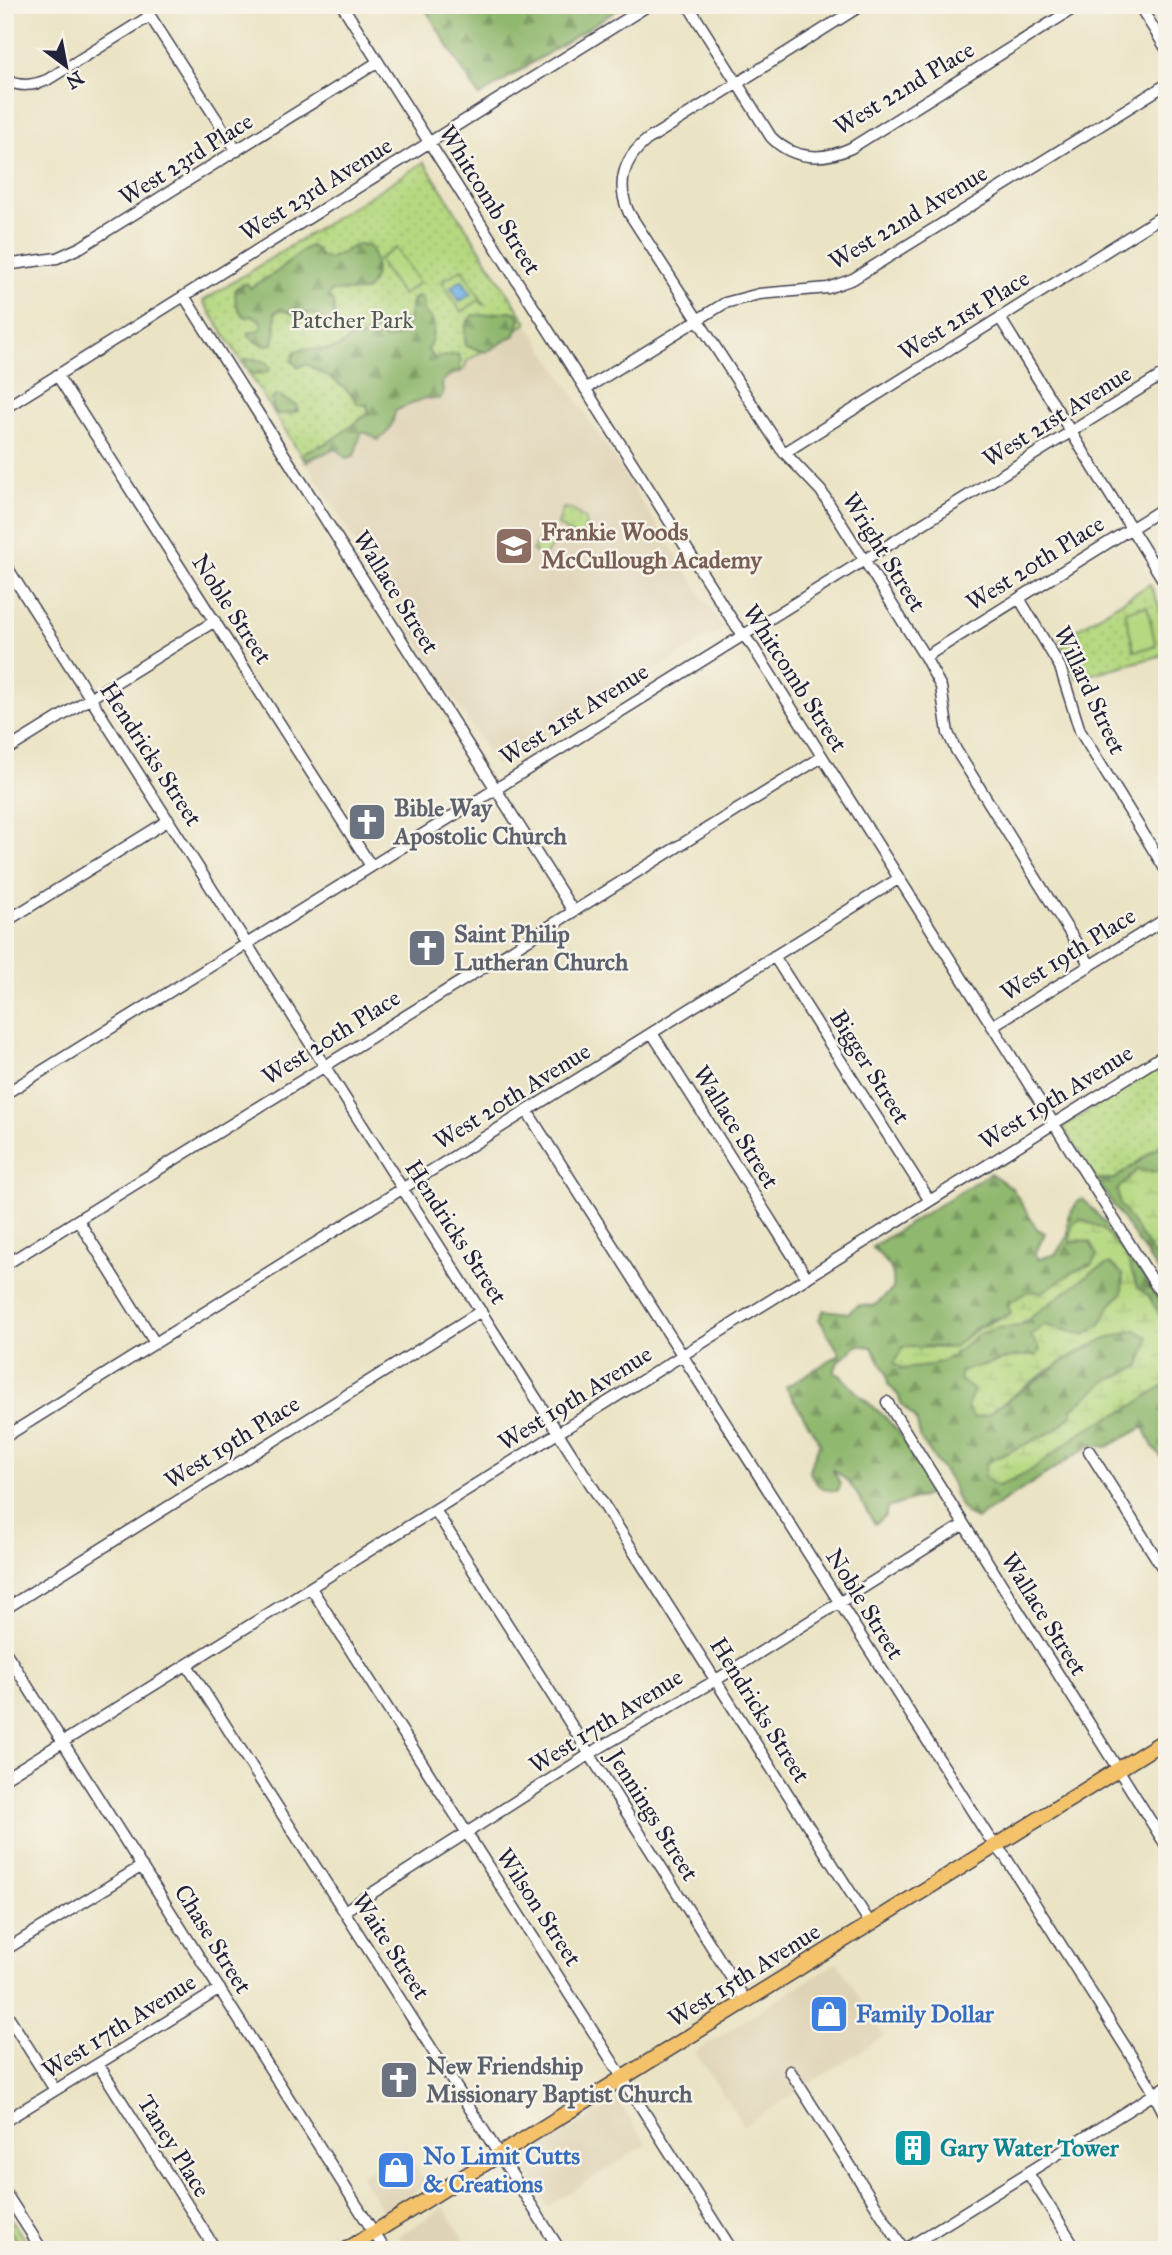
<svg xmlns="http://www.w3.org/2000/svg" width="1172" height="2255" viewBox="0 0 1172 2255" font-family="'IM FELL Great Primer',serif">
	<style>
		.built { fill: #dfd3b5 }
		.green { fill: url(#green-dots); stroke: #6c7d5e; stroke-width: 2 }
		.forest { fill: url(#forest-firs); stroke: #596d54; stroke-width: 2 }
		.wetland { fill: url(#wetland-marsh); stroke: #6c7d5e; stroke-width: 2 }
		.pitch { fill: #b5d880; stroke: #6c7d5e; stroke-width: 2 }
		.water { fill: #71b0e4; stroke: #4a6990; stroke-width: 2 }
		.lines { fill: none; stroke-linecap: round; stroke-linejoin: round }
		.minor-casing { stroke: #403f50; stroke-width: 13 }
		.major-casing { stroke: #403f50; stroke-width: 17 }
		.minor { stroke: #fff; stroke-width: 10 }
		.major { stroke: #f3c26a; stroke-width: 14 }
		.labels { text-anchor: middle; stroke-width: 5; stroke-linejoin: round; paint-order: stroke }
		.street-label { font-size: 24px; fill: #22223b; stroke: #f7f3e8 }
		.park-label { font-size: 24px; fill: #4e5950; stroke: #f7f3e8 }
		.education-label { font-size: 24px; font-weight: bold; fill: #785e54; stroke: #f7f3e8; text-anchor: start }
		.worship-label { font-size: 24px; font-weight: bold; fill: #5b616d; stroke: #f7f3e8; text-anchor: start }
		.shop-label { font-size: 24px; font-weight: bold; fill: #366cbe; stroke: #f7f3e8; text-anchor: start }
		.culture-label { font-size: 24px; font-weight: bold; fill: #0d838f; stroke: #f7f3e8; text-anchor: start }
	</style>
	<defs>
		<pattern id="green-dots" width="8" height="8" patternUnits="userSpaceOnUse" patternTransform="scale(1.75)"><rect width="8" height="8" fill="#b5d880"/><path d="M2 2h.1M6 6h.1" fill="none" stroke="#9bb970" stroke-width="1.8" stroke-linecap="round"/></pattern>
		<pattern id="forest-firs" width="22" height="20" patternUnits="userSpaceOnUse" patternTransform="scale(1.75)"><rect width="22" height="20" fill="#90b86e"/><path d="M5 1l3.5 6h-7zM16 11l3.5 6h-7z" fill="#75955c"/></pattern>
		<pattern id="wetland-marsh" width="20" height="14" patternUnits="userSpaceOnUse" patternTransform="scale(1.75)"><rect width="20" height="14" fill="#b5d880"/><path d="M1 5h8M5 5V1M11 12h8M15 12V8" fill="none" stroke="#9bb970"/></pattern>
	</defs>
	<rect width="100%" height="100%" fill="#f7f3e8"/>
	<filter id="ink" filterUnits="userSpaceOnUse"><feTurbulence type="fractalNoise" baseFrequency=".0143" numOctaves="2"/><feDisplacementMap in="SourceGraphic" scale="14" xChannelSelector="R" yChannelSelector="G"/><feConvolveMatrix kernelMatrix="1 2 1 2 8 2 1 2 1" color-interpolation-filters="sRGB"/></filter>
	<filter id="wash" filterUnits="userSpaceOnUse"><feTurbulence type="fractalNoise" baseFrequency=".00686" numOctaves="4" result="noise"/><feDisplacementMap in="SourceGraphic" scale="28" xChannelSelector="R" yChannelSelector="G"/><feGaussianBlur stdDeviation="1.57" result="paint"/><feColorMatrix in="noise" values="0 0 0 0 0 0 0 0 0 0 0 0 0 0 0 0 0 1.4 0 .05"/><feComposite in="paint" operator="in"/></filter>
	<g filter="url(#wash)">
		<rect width="100%" height="100%" fill="#eae3c4"/>
		<path class="built" d="M527 323 723 628 542 742 527 745 496 766 306 463Z
			M837 1962 884 2036 744 2126 695 2052Z
			M617 2100 647 2144 547 2207 519 2162Z
			M404 2148 427 2184 383 2212 361 2176Z
			M444 2207 471 2250H407L399 2236Z"/>
		<path class="green" d="M424 162 527 323 467 361 465 368 461 372 459 366 306 463 203 301Z
			M563 508 571 509 586 520 585 533 579 540 558 525Z
			M548 529 558 538 543 558 532 550Z
			M1150 584C1160 605 1167 629 1167 654L1077 678 1060 640Z
			M1167 1061V1144L1157 1148 1115 1179 1096 1180 1063 1127Z
			M5 2210 31 2250H5Z"/>
		<path class="forest" d="M423 5H625L479 96Z
			M359 244 369 246C378 259 377 277 367 290 354 295 343 287 331 292L328 298 333 301 335 321 331 325C319 317 312 309 298 316L281 309 275 313 276 328 273 344C264 347 254 342 248 335L250 332H257L262 327 260 320 253 316 245 317C236 308 234 301 236 288L247 283 250 288 278 271 303 250 310 246 317 250 321 257 329 259Z
			M419 296 423 302 424 312C440 321 432 336 428 351L435 358 458 354 461 361 459 371 447 377 442 382 443 394 439 399 425 398 395 411C393 424 390 432 378 440L367 433H361L354 456 346 458 336 449 306 460 303 456 304 452 329 442 369 413 367 405 358 404C347 385 325 375 306 364L298 367 292 361 295 351C319 346 332 357 352 337L360 339 375 328 380 331 383 339C409 340 407 319 413 299Z
			M510 311 517 313 520 318 515 335 486 352 466 346C464 332 463 325 473 315H484Z
			M254 359 267 363 270 369 267 372 253 374 246 368 244 360Z
			M277 395 298 406V411L289 414H278L273 409 272 399Z
			M1167 1144V1173L1137 1170 1120 1205 1167 1274V1284L1096 1180 1115 1179 1157 1148Z
			M990 1173 1012 1188 1037 1229 1045 1233 1036 1252 1038 1259 1056 1254 1068 1235V1217L1079 1200 1083 1199 1120 1239 1167 1314V1328L1148 1295 1137 1287 1134 1276 1102 1228 1070 1243 1079 1240 1090 1242 1097 1255 1092 1264 1075 1271 1011 1314 991 1320 973 1330 953 1348 924 1346 902 1369 929 1366 951 1357 977 1335 997 1328 1019 1326 1093 1271 1110 1263 1123 1275 1122 1293 1110 1306 1100 1325 1085 1335 1065 1329 1040 1349 1037 1356H1018L961 1371 1003 1404 1071 1356 1110 1336 1135 1330 1148 1337 1147 1347 1139 1367 1106 1381 1072 1409V1415L1054 1431 986 1463 998 1486 1030 1471 1086 1429 1131 1407 1167 1383V1464L1152 1445 1144 1427 1107 1447 1091 1445 976 1519 966 1514 956 1497 951 1482 921 1440 916 1419 902 1405 898 1395 888 1384 886 1372 872 1347 858 1345 838 1362 834 1372 841 1376 859 1395 884 1416 901 1435 937 1492 887 1508 885 1516 875 1524C858 1501 859 1486 832 1469L840 1483 837 1491C820 1490 816 1485 809 1470L820 1443 786 1387 840 1354 819 1319 824 1310 848 1313 858 1305 874 1306 893 1289C896 1267 886 1262 872 1247Z"/>
		<path class="wetland" d="M1137 1170 1167 1173V1274L1120 1205 1117 1190Z
			M1080 1219 1102 1228 1126 1255 1137 1287 1148 1295 1167 1328V1383L1131 1407 1086 1429 1030 1471 998 1486 984 1478 986 1463 1054 1431 1072 1415V1409L1106 1381 1139 1367 1147 1347 1148 1337 1135 1330C1080 1342 1032 1382 987 1415L974 1418 967 1407 974 1390 959 1379 961 1371 1018 1356H1037L1040 1349 1031 1336 1044 1325 1085 1335 1100 1325 1110 1306 1122 1293 1123 1275 1110 1263 1093 1271 1019 1326 997 1328 977 1335 951 1357 929 1366 902 1369 894 1363 903 1347 953 1348C971 1332 987 1322 1011 1314L1008 1304 1027 1292H1042L1075 1271 1092 1264 1097 1255 1090 1242 1079 1240 1070 1243 1072 1225Z"/>
		<path class="pitch" d="M396 248 419 283 402 295 378 260Z
			M462 269 484 304 483 305 479 300 461 312 442 281Z
			M1147 606 1156 646 1134 651 1125 611Z
			M5 2222 23 2250H8L5 2246Z"/>
		<path class="water" d="M462 280 471 294 460 301 451 287Z"/>
	</g>
	<g filter="url(#ink)">
		<g class="lines">
			<g class="minor-casing">
				<path id="minor" d="M143 5 237 151
					M342 5 734 623 753 647 1167 1303
					M688 5 771 137C793 160 823 161 851 148L1079 5
					M862 5 647 140C623 159 616 185 629 213L781 449 821 491 925 657 941 687 948 733 956 750 1090 965
					M1139 5 1167 50
					M5 80C20 87 32 86 47 80L150 16
					M5 265 57 258 81 247 378 62
					M184 296 573 911
					M1000 318 1167 586
					M57 375 371 866
					M585 389 725 303 759 294 828 288 853 279 1167 84
					M5 408 649 5
					M784 453 1167 213
					M5 564 870 1923
					M1019 598 1060 667 1080 731 1167 872
					M925 657 1167 506
					M5 751 215 621
					M5 922 169 820
					M774 956 930 1201
					M992 1026 1167 918
					M652 1033 807 1278
					M5 1094 1167 372
					M527 1111 988 1836 1006 1858 1149 2084 1167 2119
					M78 1220 155 1343
					M5 1265 822 757
					M887 1402 1167 1847
					M5 1437 898 879
					M1089 1451 1167 1575
					M435 1510 746 2001
					M311 1588 732 2250
					M5 1609 481 1311
					M5 1651 385 2250
					M187 1665 560 2250
					M5 1778 1167 1053
					M344 1911 601 1747 716 1680 963 1525
					M5 1950 142 1866
					M5 2011 55 2090
					M98 2064 216 2250
					M790 2071 904 2250 1167 2086
					M5 2121 220 1989
					M1028 2173 1077 2250
					M5 2192 42 2250"/>
			</g>
			<g class="major-casing">
				<path id="major" d="M346 2250 1167 1739"/>
			</g>
			<use href="#minor" class="minor"/>
			<use href="#major" class="major"/>
		</g>
	</g>
	<defs>
		<g id="school-square" transform="scale(2.0125)"><rect x="-9" y="-9" width="18" height="18" rx="4" fill="#8d6e63" stroke="#f7f3e8"/><path d="M0-5L7-2L0 1L-7-2ZM-4 1L0 2.5L4 1V4Q0 6-4 4Z" fill="#fff"/></g>
		<g id="church-square" transform="scale(2.0125)"><rect x="-9" y="-9" width="18" height="18" rx="4" fill="#6b7280" stroke="#f7f3e8"/><path d="M-1.2-6h2.4v3.5h3.3v2.4h-3.3V6h-2.4V-.1h-3.3v-2.4h3.3Z" fill="#fff"/></g>
		<g id="shop-square" transform="scale(2.0125)"><rect x="-9" y="-9" width="18" height="18" rx="4" fill="#3f7fe0" stroke="#f7f3e8"/><path d="M-5-2.5h2.3a2.7 3.5 0 0 1 5.4 0H5L5.5 6h-11ZM-1.5-2.5h3a1.5 2.3 0 0 0-3 0Z" fill="#fff"/></g>
		<g id="building-square" transform="scale(2.0125)"><rect x="-9" y="-9" width="18" height="18" rx="4" fill="#0f9aa8" stroke="#f7f3e8"/><path d="M-4-6H4V6H1V3H-1V6H-4ZM-2.5-4.3h1.7v1.8h-1.7ZM.8-4.3h1.7v1.8H.8ZM-2.5-1h1.7V.8h-1.7ZM.8-1h1.7V.8H.8Z" fill="#fff"/></g>
	</defs>
	<g fill-rule="evenodd">
		<use href="#school-square" x="514" y="546"/>
		<use href="#church-square" x="367" y="822"/>
		<use href="#church-square" x="427" y="948"/>
		<use href="#shop-square" x="829" y="2014"/>
		<use href="#church-square" x="399" y="2080"/>
		<use href="#building-square" x="913" y="2148"/>
		<use href="#shop-square" x="396" y="2170"/>
	</g>
	<g class="labels">
		<g class="street-label">
			<text transform="translate(904 88) rotate(-31)" y="8">West 22nd Place</text>
			<text transform="translate(186 159) rotate(-32)" y="8">West 23rd Place</text>
			<text transform="translate(316 189) rotate(-32)" y="8">West 23rd Avenue</text>
			<text transform="translate(490 200) rotate(58)" y="8">Whitcomb Street</text>
			<text transform="translate(908 217) rotate(-31)" y="8">West 22nd Avenue</text>
			<text transform="translate(964 315) rotate(-32)" y="8">West 21st Place</text>
			<text transform="translate(1057 416) rotate(-32)" y="8">West 21st Avenue</text>
			<text transform="translate(884 552) rotate(58)" y="8">Wright Street</text>
			<text transform="translate(1035 563) rotate(-32)" y="8">West 20th Place</text>
			<text transform="translate(396 592) rotate(58)" y="8">Wallace Street</text>
			<text transform="translate(232 609) rotate(57)" y="8">Noble Street</text>
			<text transform="translate(795 678) rotate(57)" y="8">Whitcomb Street</text>
			<text transform="translate(1090 690) rotate(65)" y="8">Willard Street</text>
			<text transform="translate(574 714) rotate(-32)" y="8">West 21st Avenue</text>
			<text transform="translate(151 754) rotate(57)" y="8">Hendricks Street</text>
			<text transform="translate(1068 954) rotate(-32)" y="8">West 19th Place</text>
			<text transform="translate(331 1037) rotate(-32)" y="8">West 20th Place</text>
			<text transform="translate(870 1067) rotate(58)" y="8">Bigger Street</text>
			<text transform="translate(512 1096) rotate(-32)" y="8">West 20th Avenue</text>
			<text transform="translate(1056 1097) rotate(-32)" y="8">West 19th Avenue</text>
			<text transform="translate(736 1127) rotate(58)" y="8">Wallace Street</text>
			<text transform="translate(456 1232) rotate(57)" y="8">Hendricks Street</text>
			<text transform="translate(575 1398) rotate(-32)" y="8">West 19th Avenue</text>
			<text transform="translate(232 1442) rotate(-32)" y="8">West 19th Place</text>
			<text transform="translate(865 1604) rotate(58)" y="8">Noble Street</text>
			<text transform="translate(1044 1614) rotate(58)" y="8">Wallace Street</text>
			<text transform="translate(760 1710) rotate(58)" y="8">Hendricks Street</text>
			<text transform="translate(606 1721) rotate(-32)" y="8">West 17th Avenue</text>
			<text transform="translate(653 1815) rotate(58)" y="8">Jennings Street</text>
			<text transform="translate(539 1907) rotate(57)" y="8">Wilson Street</text>
			<text transform="translate(213 1939) rotate(58)" y="8">Chase Street</text>
			<text transform="translate(391 1946) rotate(57)" y="8">Waite Street</text>
			<text transform="translate(744 1975) rotate(-32)" y="8">West 15th Avenue</text>
			<text transform="translate(119 2026) rotate(-32)" y="8">West 17th Avenue</text>
			<text transform="translate(174 2146) rotate(58)" y="8">Taney Place</text>
		</g>
		<g class="park-label">
			<text x="352" y="328">Patcher Park</text>
		</g>
		<g class="education-label">
			<text x="541" y="540">Frankie Woods<tspan x="541" dy="28">McCullough Academy</tspan></text>
		</g>
		<g class="worship-label">
			<text x="394" y="816">Bible Way<tspan x="394" dy="28">Apostolic Church</tspan></text>
			<text x="454" y="942">Saint Philip<tspan x="454" dy="28">Lutheran Church</tspan></text>
			<text x="426" y="2074">New Friendship<tspan x="426" dy="28">Missionary Baptist Church</tspan></text>
		</g>
		<g class="shop-label">
			<text x="856" y="2022">Family Dollar</text>
			<text x="423" y="2164">No Limit Cutts<tspan x="423" dy="28">&amp; Creations</tspan></text>
		</g>
		<g class="culture-label">
			<text x="940" y="2156">Gary Water Tower</text>
		</g>
	</g>
	<rect width="1172" height="2255" fill="none" stroke="#f7f3e8" stroke-width="28"/>
	<g transform="translate(66 66) rotate(148)" stroke="#f7f3e8" stroke-width="5" paint-order="stroke">
	<path d="M0-5L12 26L0 18L-12 26Z" fill="#22223b"/>
	<text y="-10" font-size="19" font-weight="bold" text-anchor="middle" fill="#22223b">N</text>
	</g>
</svg>
